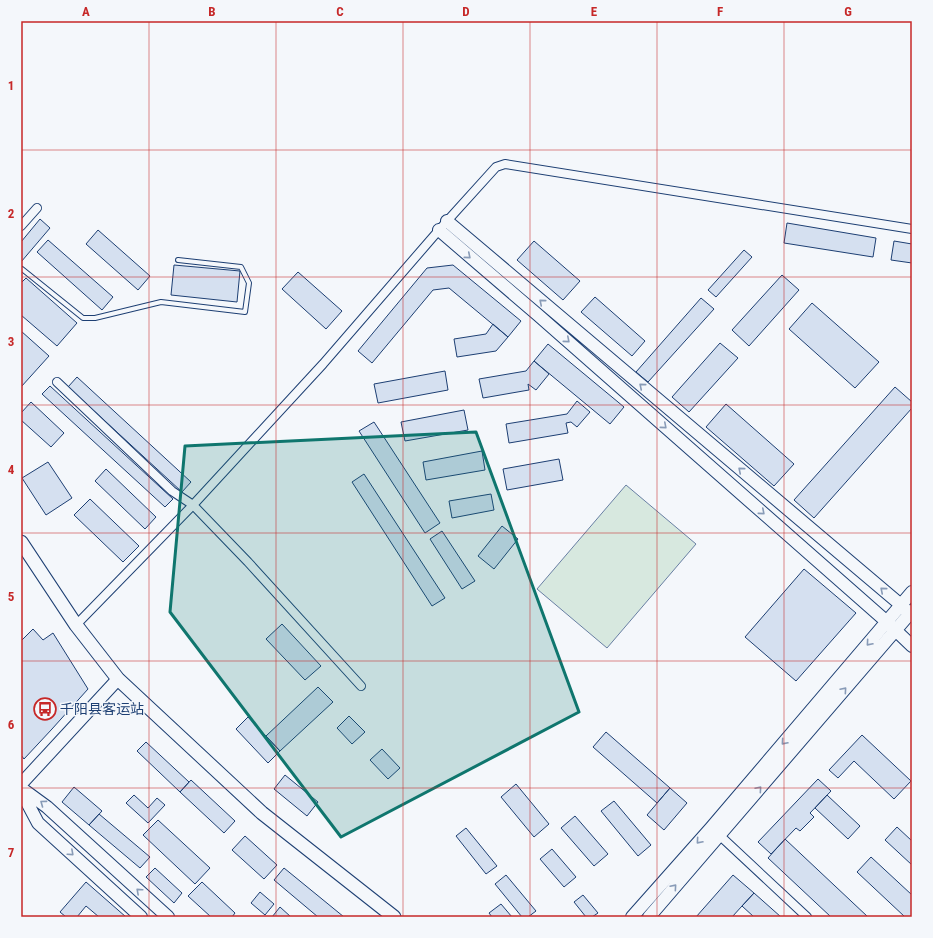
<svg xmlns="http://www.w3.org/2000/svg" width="933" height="938" viewBox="0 0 933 938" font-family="'Roboto Condensed','Noto Sans SC',sans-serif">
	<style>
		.green { fill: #d7e8df; stroke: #687fa3 }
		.building { fill: #d5e0f0; stroke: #1d3f73 }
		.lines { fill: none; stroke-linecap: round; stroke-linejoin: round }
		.lane-casing { stroke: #1d3f73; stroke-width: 6 }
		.street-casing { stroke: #1d3f73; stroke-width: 10 }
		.secondary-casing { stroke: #1d3f73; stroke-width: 14 }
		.primary-casing { stroke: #1d3f73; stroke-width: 15 }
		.lane { stroke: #f4f7fb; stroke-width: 4 }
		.street { stroke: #f4f7fb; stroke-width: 8 }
		.secondary { stroke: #f4f7fb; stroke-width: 12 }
		.primary { stroke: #f4f7fb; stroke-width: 13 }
		.oneway { stroke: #889bb7 }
		.marked { fill: #0f766e; fill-opacity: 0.2; stroke: #0f766e; stroke-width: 3; stroke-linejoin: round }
		.grid { fill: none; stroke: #c62828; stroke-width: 1; stroke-opacity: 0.55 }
		.labels { text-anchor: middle; stroke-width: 3; stroke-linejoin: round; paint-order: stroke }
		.poi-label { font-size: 14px; fill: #1d3f73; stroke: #f4f7fb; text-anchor: start }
		.neatline { fill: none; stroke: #c62828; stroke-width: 1.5 }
		.grid-label { font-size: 13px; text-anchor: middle; font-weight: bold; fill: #c62828 }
	</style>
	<rect width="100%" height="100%" fill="#f4f7fb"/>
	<path class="green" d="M626 485 696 544 607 648 537 589Z"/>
	<path class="building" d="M40 219 50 228 21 262V242Z
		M787 223 876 238 873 257 784 243Z
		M98 230 150 276 138 290 86 244Z
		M48 240 113 297 102 310 37 252Z
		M534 241 580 281 563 300 517 260Z
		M894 241 912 244V263L891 260Z
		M744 250 752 257 716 297 708 290Z
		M174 265 240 271 237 302 171 295Z
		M453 265 521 321 508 337 449 288 433 290 372 363 358 351 427 268Z
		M298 272 342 311 326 329 282 289Z
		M782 275 799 290 749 346 732 330Z
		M26 278 77 323 57 346 21 315V283Z
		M595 297 645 341 632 356 581 312Z
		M701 298 714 309 648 382 636 372Z
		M812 303 879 362 855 388 789 329Z
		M493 324 508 337 496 351 457 357 454 339 486 334Z
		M21 331 49 356 21 387Z
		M720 343 738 358 689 412 672 397Z
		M548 344 624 407 610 424 534 361Z
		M534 361 549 374 536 390 528 384 529 390 483 398 479 379 526 371Z
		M445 371 448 390 378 403 374 384Z
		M77 377 191 482 182 492 68 387Z
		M50 386 173 499 165 507 42 394Z
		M895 387 912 402V408L814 518 794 500Z
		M577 401 590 412 577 427 571 422 566 423 568 433 509 443 506 424 567 414Z
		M31 402 64 433 51 447 21 420V413Z
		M726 404 794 464 774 486 706 427Z
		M464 410 468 430 405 441 401 422Z
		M374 422 440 523 425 533 359 431Z
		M482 451 485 470 426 480 423 462Z
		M559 459 563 480 507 490 503 469Z
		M48 462 72 498 46 515 22 478Z
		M106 469 156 517 145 529 95 481Z
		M364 474 445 598 432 606 352 482Z
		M491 494 494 510 452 518 449 501Z
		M90 499 139 546 123 562 74 515Z
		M502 526 518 539 494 569 478 556Z
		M442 531 475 581 462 589 430 539Z
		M804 569 856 613 796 681 745 637Z
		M282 624 321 666 305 680 266 639Z
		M33 629 43 640 53 633 88 689 52 729 24 759 21 755V641Z
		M318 687 333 702 280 751 266 736Z
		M349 716 365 732 352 744 337 728Z
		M248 717 280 751 268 763 236 729Z
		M606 732 670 788 657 803 593 747Z
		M862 735 911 781 894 799 854 761 838 778 829 770Z
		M146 742 189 782 180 792 137 751Z
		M382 749 400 768 388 779 370 760Z
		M285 775 318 802 307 816 274 789Z
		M818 779 831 791 810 813 814 817 800 831 796 828 771 854 758 842Z
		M191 780 235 821 224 833 180 792Z
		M516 784 549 824 534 837 501 797Z
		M74 787 102 811 89 825 62 802Z
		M670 788 687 803 664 830 647 815Z
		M134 795 148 808 157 798 165 805 148 823 126 803Z
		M827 795 860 826 848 839 815 808Z
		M614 801 651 845 638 856 601 811Z
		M99 814 150 857 140 868 89 825Z
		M575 816 608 854 594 866 561 828Z
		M158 820 210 868 195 884 143 835Z
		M897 827 912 841V865L885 840Z
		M466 828 497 866 486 874 456 836Z
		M245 836 277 865 264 879 232 850Z
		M785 839 868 917H831L768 858Z
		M552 849 576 877 564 887 540 859Z
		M871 857 912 895V917H905L857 872Z
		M155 868 182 893 174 903 146 877Z
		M284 868 344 917H318L274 880Z
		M506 875 536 911 528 917H522L495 884Z
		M733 875 754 893 742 906 732 917H696Z
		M86 882 126 917H99L86 906 77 917H66L60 912Z
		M202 882 235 913 232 917H211L188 896Z
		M260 892 274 904 265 915 251 903Z
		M754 893 781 917H754L742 906Z
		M583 895 598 913 592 917H586L574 902Z
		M501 904 512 917H492L489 913Z
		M280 907 291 917H272Z"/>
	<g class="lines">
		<g class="lane-casing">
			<path id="lane" d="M21 270 22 269 83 318H95L161 302 245 312 249 283 241 267 178 260"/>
		</g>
		<g class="street-casing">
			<path id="street" d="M21 226 37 208
				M57 382 172 491 193 505 248 562 361 686
				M76 625 193 505 323 364 439 230 496 167 505 164 912 229
				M716 832 807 917"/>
		</g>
		<g class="secondary-casing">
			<path id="secondary" d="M447 221 901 605 912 616
				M439 230 538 315 887 622 912 646
				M21 784 118 679
				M21 788 47 807 168 917
				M21 791 38 823 141 917
				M632 917 711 828 912 592
				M649 917 912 611"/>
		</g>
		<g class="primary-casing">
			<path id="primary" d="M21 542 76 625 118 679 262 813 394 917"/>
		</g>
		<use href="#lane" class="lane"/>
		<use href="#street" class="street"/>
		<use href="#secondary" class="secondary"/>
		<use href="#primary" class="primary"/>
	</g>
	<defs><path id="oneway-chevron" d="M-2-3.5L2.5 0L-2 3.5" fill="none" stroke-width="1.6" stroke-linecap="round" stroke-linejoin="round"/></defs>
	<g class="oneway">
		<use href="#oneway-chevron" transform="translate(468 256) rotate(40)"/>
		<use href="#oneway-chevron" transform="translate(542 302) rotate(-140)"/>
		<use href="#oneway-chevron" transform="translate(567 340) rotate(41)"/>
		<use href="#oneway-chevron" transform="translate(642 386) rotate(-140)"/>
		<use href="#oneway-chevron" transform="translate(664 426) rotate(41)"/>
		<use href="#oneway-chevron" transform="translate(741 470) rotate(-140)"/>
		<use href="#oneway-chevron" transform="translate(762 512) rotate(41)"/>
		<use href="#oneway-chevron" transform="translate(883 590) rotate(-140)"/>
		<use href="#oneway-chevron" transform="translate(869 643) rotate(131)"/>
		<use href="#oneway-chevron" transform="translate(844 690) rotate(-49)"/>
		<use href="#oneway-chevron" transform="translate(784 742) rotate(131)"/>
		<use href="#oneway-chevron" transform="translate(759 789) rotate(-49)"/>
		<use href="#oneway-chevron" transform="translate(43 803) rotate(-144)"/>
		<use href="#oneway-chevron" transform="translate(699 841) rotate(131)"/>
		<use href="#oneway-chevron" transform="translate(71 853) rotate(42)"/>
		<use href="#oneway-chevron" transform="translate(674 887) rotate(-49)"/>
		<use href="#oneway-chevron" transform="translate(139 891) rotate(-138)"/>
	</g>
	<path class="marked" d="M476 432 579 712 341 837 170 612 185 446Z"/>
	<path class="grid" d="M149 21V917M276 21V917M403 21V917M530 21V917M657 21V917M784 21V917M21 150H912M21 277H912M21 405H912M21 533H912M21 661H912M21 788H912"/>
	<defs>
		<g id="bus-ring" transform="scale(1.15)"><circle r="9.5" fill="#f4f7fb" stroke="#c62828" stroke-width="1.5"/><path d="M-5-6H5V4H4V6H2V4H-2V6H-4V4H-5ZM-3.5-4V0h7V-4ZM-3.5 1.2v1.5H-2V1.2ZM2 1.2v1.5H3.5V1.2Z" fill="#c62828"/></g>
	</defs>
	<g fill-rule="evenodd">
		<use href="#bus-ring" x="45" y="709"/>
	</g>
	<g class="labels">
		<g class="poi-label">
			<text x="60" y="714">千阳县客运站</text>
		</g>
	</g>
	<rect width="933" height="938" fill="none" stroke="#f4f7fb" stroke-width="44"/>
	<rect x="22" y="22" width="889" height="894" class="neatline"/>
	<g class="grid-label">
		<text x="86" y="16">A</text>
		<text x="212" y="16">B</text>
		<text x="340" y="16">C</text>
		<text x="466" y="16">D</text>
		<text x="594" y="16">E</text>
		<text x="720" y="16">F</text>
		<text x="848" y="16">G</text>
		<text x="11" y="90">1</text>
		<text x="11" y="218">2</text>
		<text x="11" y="346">3</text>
		<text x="11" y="474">4</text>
		<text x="11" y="601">5</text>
		<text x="11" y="729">6</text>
		<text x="11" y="857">7</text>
	</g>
</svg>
